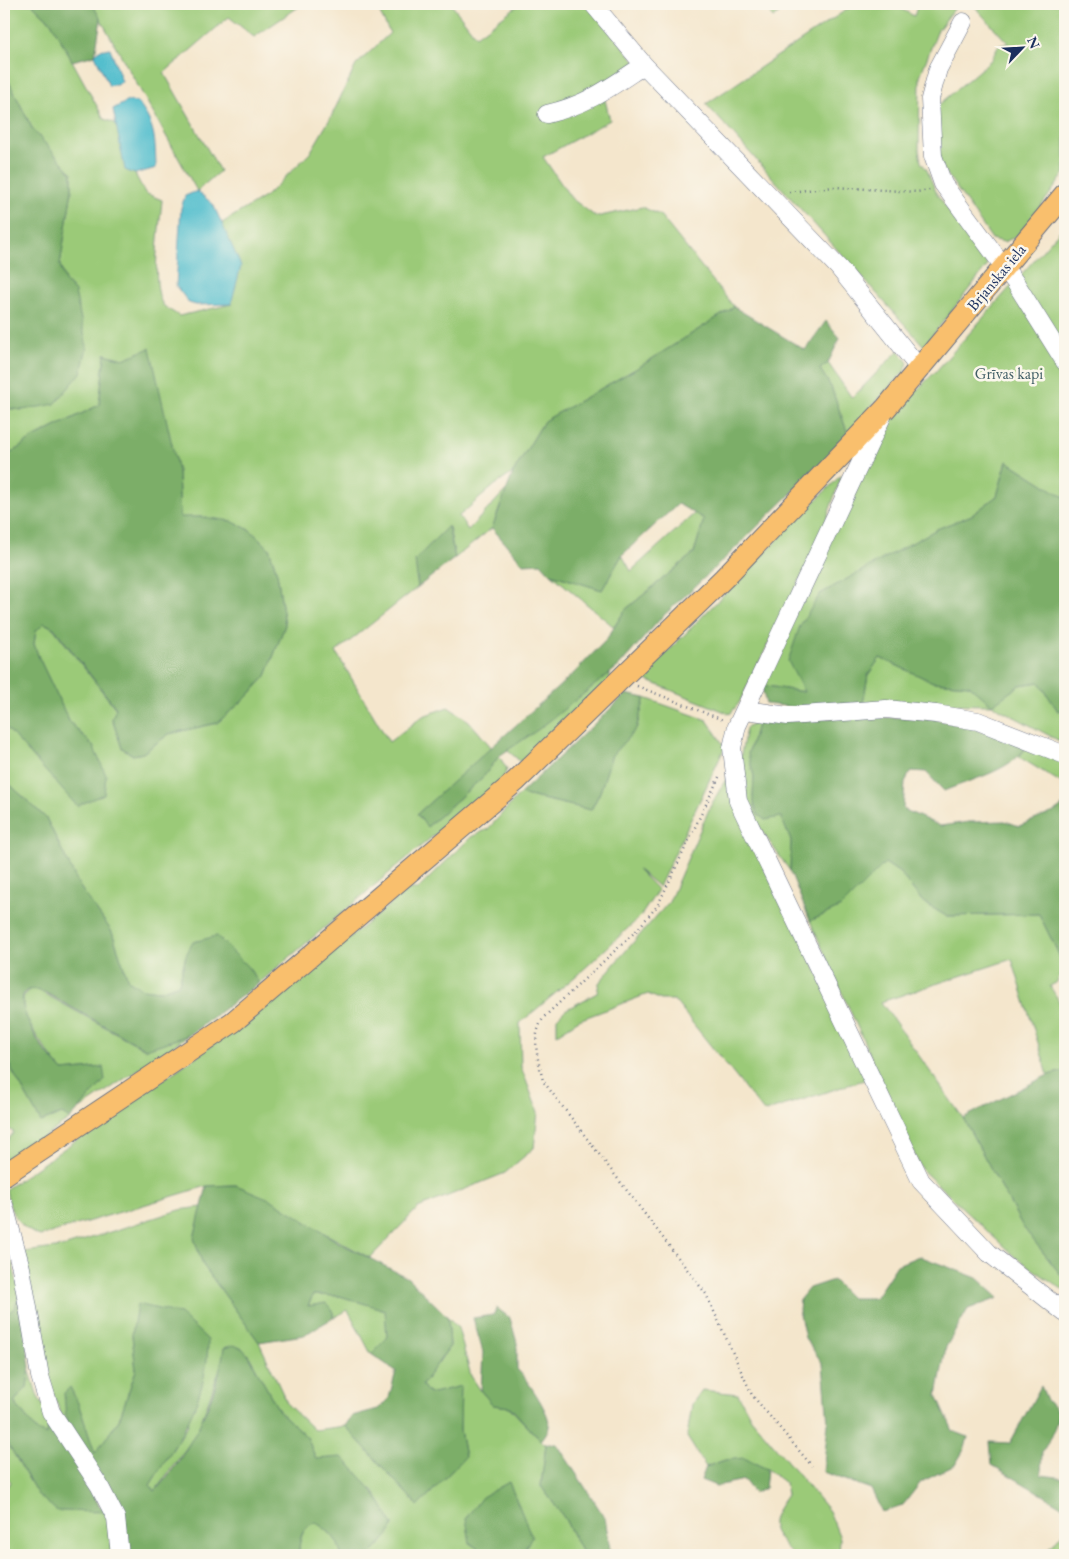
<svg xmlns="http://www.w3.org/2000/svg" width="1069" height="1559" viewBox="0 0 1069 1559" font-family="'EB Garamond',serif">
	<style>
		.green { fill: #9bca78; stroke: #5b7c6b }
		.forest { fill: #7cae68; stroke: #4c6e63 }
		.water { fill: #53becd; stroke: #377696 }
		.lines { fill: none; stroke-linecap: round; stroke-linejoin: round }
		.minor-casing { stroke: #676f84; stroke-width: 19 }
		.major-casing { stroke: #676f84; stroke-width: 23 }
		.path { stroke: #676f84; stroke-width: 2.5; stroke-dasharray: 1 4; stroke-linecap: butt }
		.minor { stroke: #fff; stroke-width: 18 }
		.major { stroke: #f9bf6d; stroke-width: 21 }
		.labels { text-anchor: middle; stroke-width: 5; stroke-linejoin: round; paint-order: stroke }
		.street-label { font-size: 16px; fill: #1b2f5e; stroke: #fbf7ec }
		.park-label { font-size: 16px; fill: #415e66; stroke: #fbf7ec }
	</style>
	<rect width="100%" height="100%" fill="#fbf7ec"/>
	<filter id="ink" filterUnits="userSpaceOnUse"><feTurbulence type="fractalNoise" baseFrequency=".02" numOctaves="2"/><feDisplacementMap in="SourceGraphic" scale="10" xChannelSelector="R" yChannelSelector="G"/><feConvolveMatrix kernelMatrix="1 2 1 2 8 2 1 2 1" color-interpolation-filters="sRGB"/></filter>
	<filter id="wash" filterUnits="userSpaceOnUse"><feTurbulence type="fractalNoise" baseFrequency=".0096" numOctaves="4" result="noise"/><feDisplacementMap in="SourceGraphic" scale="20" xChannelSelector="R" yChannelSelector="G"/><feGaussianBlur stdDeviation="1.12" result="paint"/><feColorMatrix in="noise" values="0 0 0 0 0 0 0 0 0 0 0 0 0 0 0 0 0 1.4 0 .05"/><feComposite in="paint" operator="in"/></filter>
	<g filter="url(#wash)">
		<rect width="100%" height="100%" fill="#f4e6cc"/>
		<path class="green" d="M6 4H32L51 22 104 119 117 124 126 170 135 174 145 193 162 200C160 225 150 285 163 305 167 309 175 313 179 316L232 304 222 223 266 196 310 153 331 117 356 65 390 33 375 4H451L476 36 520 4H587L644 71 604 96 610 120 543 157 571 198 596 217 642 207 660 215 734 307 639 367 544 421 513 473 495 485 459 516 468 530 507 489 492 528 455 558 449 527 416 576 418 587 336 652 389 742 423 716 448 707 469 721 492 748 417 814 427 827 484 776 499 756 507 769 501 783 433 836 259 983 248 967 217 936 186 955 179 984 160 991 142 989 128 980 112 932 80 887 46 818 4 779V725L77 805 93 746 69 721 39 658 34 644 36 631 44 623 53 628 116 709 112 719 122 748 133 755 143 753 169 734 217 723 246 698 266 676 285 625 277 573 269 548 250 530 202 517 180 518 178 471 123 359 105 354 99 405 33 438 4 458V408L23 410 75 292 65 281 60 265 72 190V173L33 130 4 72V11L7 10Z
			M92 4H303L254 37 229 17 164 73 220 171 197 191Z
			M762 4H814L810 14 801 5 792 4 773 18Z
			M855 4H892L914 16 918 4H958L938 30 920 76 919 149 921 162 927 170 937 194 988 265 924 346 706 104Z
			M972 4H1065V173L1026 227 1015 237 1004 242 992 239 940 164 935 108 991 60 998 46 1008 43Z
			M1065 225V498L1007 461 997 496 972 515 937 529 820 594 804 692 761 685 884 423 937 370Z
			M899 350 908 363 905 371 867 411 849 437 831 387 820 369 828 363 852 398Z
			M842 474 819 541 739 703 730 714 648 681 645 675Z
			M695 513 704 519 694 553 625 610 614 627 551 574 602 590 622 555 631 571Z
			M880 658 933 682 969 685 992 704 1020 685 1039 682 1058 711 1065 709V744L992 705 863 703 868 675Z
			M610 673V681L521 762 507 750Z
			M645 698 707 720 725 747 659 887 637 869 658 890 640 917 583 970 520 1023 521 1067 538 1112 534 1148 505 1173 418 1208 370 1258 236 1185 207 1186 40 1236C18 1228 9 1211 6 1189L200 1054 293 984 409 889H418L471 837 488 829 520 794 591 810 600 792 612 754 636 729Z
			M758 722 748 754 754 776 753 798 781 816 791 841 790 871 748 811 739 765 746 728Z
			M1027 747 1065 763V785L1019 757Z
			M727 777 867 1079 764 1112 674 1000H661L648 994 579 1020 557 1034V1018L565 1010 597 993 599 983 616 962 669 902 710 807Z
			M885 863 900 873 923 902 946 916 1039 914 1065 967 1056 983 1050 986 1065 1011V1071L1048 1075 1012 959 881 1002 963 1118 1023 1227 1065 1280V1291L1015 1257 921 1169 810 921 841 907Z
			M34 988 145 1049 189 1035 74 1113 103 1067 63 1071C51 1057 1 997 34 988Z
			M4 1056 41 1122 62 1114 70 1119 4 1164V1145L14 1132 4 1127Z
			M202 1207 194 1238 203 1265 259 1342 288 1405 314 1430 345 1426 418 1506 465 1457 460 1430V1387L429 1394 422 1385 450 1346 448 1317 458 1328 471 1376 481 1391 493 1405 509 1407 541 1441 546 1444 541 1486 565 1519 583 1555H501L524 1550 484 1553 490 1555H370L382 1543 393 1525 373 1490 316 1459 307 1437 279 1411 249 1356 224 1348 222 1363 197 1433 155 1491 150 1485 188 1425 132 1335 136 1370 119 1420 95 1454 78 1403 67 1429 50 1386 24 1252 63 1247 179 1210Z
			M4 1234 20 1293 15 1307 6 1316 4 1315Z
			M313 1295 340 1296 386 1310 387 1338 371 1354 348 1310 333 1318V1311L308 1307Z
			M29 1369 38 1397 49 1414 47 1436 37 1431 14 1402 27 1387Z
			M702 1390 738 1394 751 1418 829 1511 840 1538 839 1555H792C770 1528 765 1526 787 1495L785 1483 767 1469 725 1460 706 1467 687 1437 692 1404Z
			M4 1437 38 1495 107 1512 112 1555H4V1490L11 1482 4 1474Z
			M315 1522C328 1530 339 1539 341 1555H299C299 1541 301 1529 315 1522Z
			M1065 1530V1555H1044Z"/>
		<path class="forest" d="M32 4H92L101 19 95 55 72 61 51 22Z
			M4 72 33 130 72 173V190L60 265 65 281 75 292 87 347 81 373 55 404 23 410 4 408Z
			M734 307 805 350 826 321 840 338 828 363 820 369 831 387 849 437 716 567 662 617 619 666 539 729 499 756 484 776 427 827 417 814 574 673 606 640 625 610 694 553 704 519 678 504 622 555 602 590 551 574 541 563 523 564 492 528 513 473 544 421 639 367Z
			M150 348 178 471 180 517H202L231 521 250 530 269 548 277 573 285 625 266 676 246 698 217 723 169 734 143 753 133 755 122 748 112 719 116 708 54 628 44 623 36 631 34 644 39 658 69 721 93 746 106 775 104 794 77 806 4 725V458L33 438 99 405 105 354 123 359Z
			M1007 461 1065 498V709L1058 711 1039 682 1020 685 992 705 969 685 933 682 880 658 868 675 863 703 793 707 766 704 761 685 804 692 788 661 800 626 820 594 937 529 972 515 997 496Z
			M448 526 455 558 418 587 415 560Z
			M626 694 645 698 636 729 612 755 600 792 591 810 520 794Z
			M847 717 931 718 996 734 1027 747C1008 772 972 779 944 791L926 772 911 771 905 782 903 809 940 826 969 822 1005 821 1019 826 1054 812 1065 804V967L1039 914 946 916 923 902 900 873 885 863 841 907 810 921 790 871 791 841 781 817 765 820 757 814 753 798 754 776 748 754 758 722Z
			M4 779 46 818 80 887 112 932 128 980 142 989 160 991 179 984 186 955 193 942 217 936 248 967 259 983 189 1035 146 1049 46 993C2 975 31 1032 43 1048 49 1056 56 1063 63 1071L103 1067 105 1080 70 1119 62 1114 41 1122 4 1056Z
			M1065 1071V1280L1023 1227 963 1118 1048 1075Z
			M236 1185 272 1200 338 1242 408 1278 448 1317 450 1346 422 1385 429 1394 461 1386 460 1430 465 1457 418 1506 345 1426 352 1416 378 1409 389 1398 396 1371 371 1354 387 1338 385 1310 340 1296 313 1295 308 1306 326 1303 333 1311V1318L304 1335 259 1342 203 1265 194 1238 207 1186Z
			M919 1256 977 1278 999 1298 968 1309 946 1347 937 1395 953 1431 968 1437 965 1448 955 1465 921 1482 903 1505 882 1512 871 1489 823 1472 828 1423 823 1364 805 1338 799 1310 800 1299 809 1288 833 1280 851 1298H875L897 1265Z
			M20 1293 30 1367 27 1387 14 1402 37 1431 47 1435 49 1414 99 1505 107 1512 57 1511 38 1495 4 1437V1315H6L15 1307Z
			M137 1304 180 1314 208 1340C208 1399 180 1437 150 1485L155 1491C189 1454 217 1398 224 1348L234 1345 243 1349 249 1356 279 1411 307 1437 316 1459 342 1457C363 1478 380 1498 393 1525L389 1535 370 1555H341C339 1539 328 1530 315 1522 300 1529 299 1541 299 1555H126L67 1429 64 1393 70 1387 78 1403 95 1453 119 1420 136 1370 132 1335Z
			M497 1308 510 1318 517 1343V1369C526 1378 549 1411 549 1424 550 1430 544 1436 541 1441L510 1407 493 1405 481 1391 483 1352 473 1318 493 1315Z
			M1041 1386 1047 1400 1059 1413 1052 1436 1042 1452 1041 1475 1065 1478V1508L992 1465 990 1442 1010 1443Z
			M546 1444H557L605 1518 611 1555H583L565 1519 541 1486Z
			M744 1458 767 1469 765 1489 754 1493 744 1480 716 1486 701 1480 706 1467 725 1460Z
			M509 1482 532 1537 524 1550C499 1556 492 1558 470 1543L466 1518 482 1497Z"/>
		<path class="water" d="M110 48 122 82 109 86 95 55 99 50Z
			M128 101 137 102C156 125 155 139 156 168L135 174 125 170 113 109Z
			M197 191 213 204 241 266 231 304 196 305 189 303 176 286 181 208 185 196Z"/>
	</g>
	<g filter="url(#ink)">
		<g class="lines">
			<g class="minor-casing">
				<path id="minor" d="M593 4 644 65 839 268 920 369
					M963 22 938 69 930 99 933 156 943 184 1015 282 1065 362
					M547 114C589 104 609 88 644 65
					M882 417 737 726 732 748 738 801 921 1181 989 1253 1065 1313
					M746 710 788 716 886 709 936 714 978 721 1065 755
					M4 1205 21 1268 40 1376 51 1412 99 1485 116 1518 120 1555"/>
			</g>
			<g class="major-casing">
				<path id="major" d="M4 1175 233 1022 516 781 724 578 886 408 1065 194"/>
			</g>
			<path class="path" d="M789 192 834 187 917 192 930 190
				M637 686 723 720
				M719 777 658 905 636 931 544 1017C530 1038 538 1058 543 1081L706 1294 752 1395 812 1466"/>
			<use href="#minor" class="minor"/>
			<use href="#major" class="major"/>
		</g>
	</g>
	<g class="labels">
		<g class="street-label">
			<text transform="translate(996 277) rotate(-50)" y="6">Brjanskas iela</text>
		</g>
		<g class="park-label">
			<text x="1009" y="379">Grīvas kapi</text>
		</g>
	</g>
	<rect width="1069" height="1559" fill="none" stroke="#fbf7ec" stroke-width="20"/>
	<g transform="translate(1022 48) rotate(65)" stroke="#fbf7ec" stroke-width="4" paint-order="stroke">
	<path d="M0-4L9 19L0 12L-9 19Z" fill="#1b2f5e"/>
	<text y="-8" font-size="14" font-weight="bold" text-anchor="middle" fill="#1b2f5e">N</text>
	</g>
</svg>
